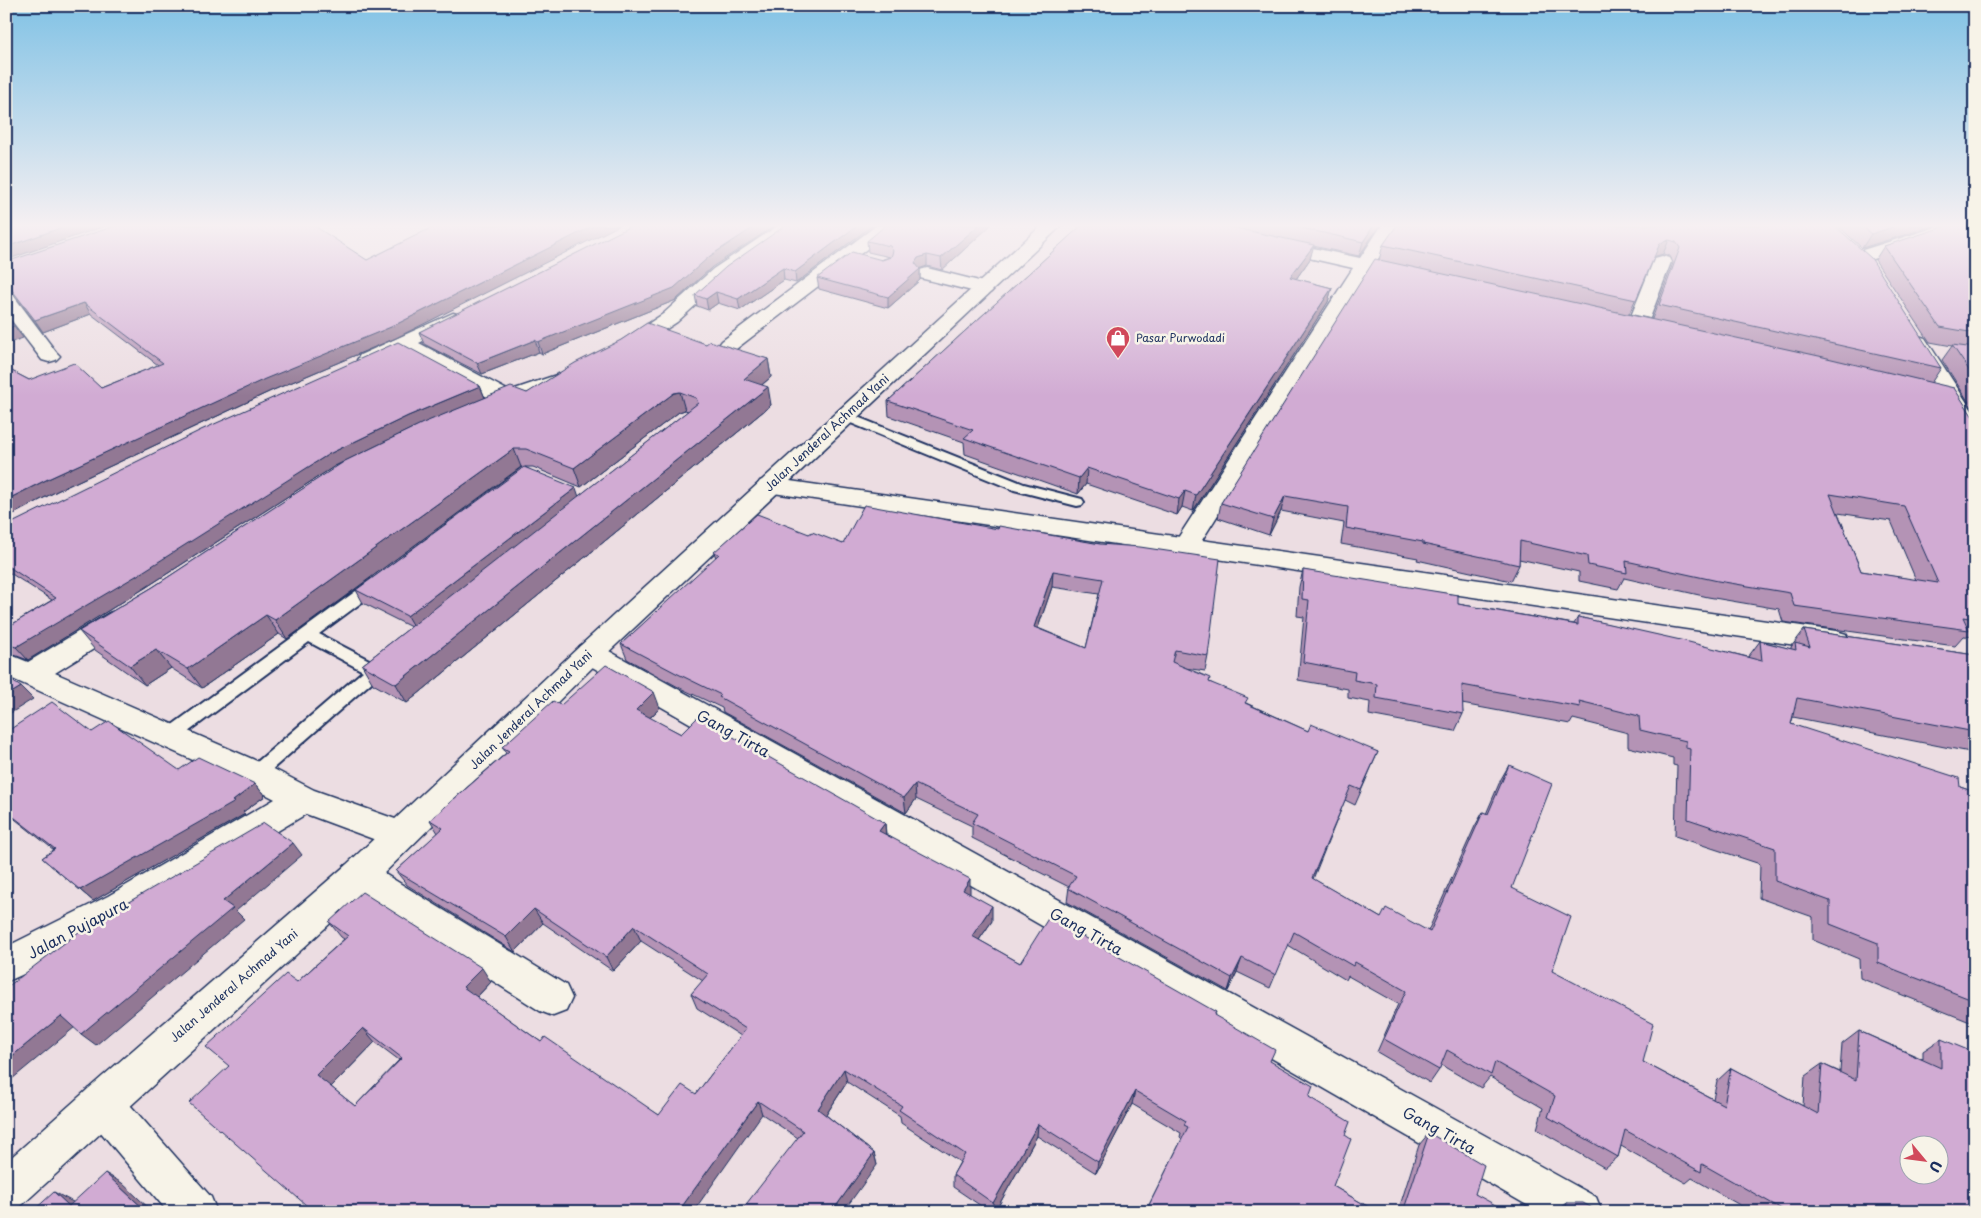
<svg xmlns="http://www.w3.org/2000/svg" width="1981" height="1218" viewBox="0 0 1981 1218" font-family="'Playpen Sans',sans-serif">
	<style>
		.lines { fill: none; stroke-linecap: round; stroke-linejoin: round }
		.service-casing { stroke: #1b2f5e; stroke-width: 4 }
		.minor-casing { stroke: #1b2f5e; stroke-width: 3 }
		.secondary-casing { stroke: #1b2f5e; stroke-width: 3 }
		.primary-casing { stroke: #1b2f5e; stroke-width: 3 }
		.service { fill: #f7f3e8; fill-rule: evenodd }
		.minor { fill: #f7f3e8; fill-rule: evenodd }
		.secondary { fill: #f7f3e8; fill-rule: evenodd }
		.primary { fill: #f7f3e8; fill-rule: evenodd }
		.wall { fill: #b493b5; stroke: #1b2f5e; fill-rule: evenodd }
		.shaded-wall { fill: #927894; stroke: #1b2f5e }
		.building { fill: #d1abd3; stroke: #1b2f5e; fill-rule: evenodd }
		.labels { text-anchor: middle; stroke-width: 5; stroke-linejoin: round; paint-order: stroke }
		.far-poi-label { font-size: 11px; fill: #1b2f5e; stroke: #f7f3e8; text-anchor: start }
		.street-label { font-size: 12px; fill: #1b2f5e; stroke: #f7f3e8 }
		.near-street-label { font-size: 15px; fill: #1b2f5e; stroke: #f7f3e8 }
	</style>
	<rect width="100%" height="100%" fill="#ecdde2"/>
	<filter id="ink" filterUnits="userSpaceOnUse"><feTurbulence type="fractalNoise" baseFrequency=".02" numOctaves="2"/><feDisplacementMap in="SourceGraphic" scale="10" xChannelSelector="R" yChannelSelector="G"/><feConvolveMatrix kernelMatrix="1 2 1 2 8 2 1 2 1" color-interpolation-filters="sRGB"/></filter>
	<g filter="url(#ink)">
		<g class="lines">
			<g class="service-casing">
				<path id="service" d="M845 412 1024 484 1082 499 1084 502 1082 505 1077 506 1014 490 841 419 839 416Z
					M376 579 381 580 383 584 381 588 319 634 373 662 384 656 390 658 392 662 390 666 261 779 255 781 249 779 246 774 249 769 363 671 309 642 176 741 170 743 164 741 162 736 164 731 371 580Z"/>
			</g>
			<g class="minor-casing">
				<path id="minor" d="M779 225H801L727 277 677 322 633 351 626 353 619 351 616 347 619 343 663 314 713 269Z
					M877 225H898L736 349 729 351 722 349 719 345 722 341Z
					M1382 225H1400L1376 262 1413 270 1416 274 1413 278 1406 280 1370 272 1194 553 1185 556 1176 553 1172 547 1176 541 1353 268 1269 249 1266 245 1269 241 1275 240 1360 258Z
					M1943 225H1975V231L1948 235 1860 263 1853 261 1851 257 1853 253Z
					M1662 256 1669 258 1671 262 1647 326 1644 330 1637 332 1630 330 1627 326 1653 262 1655 258Z
					M927 268 991 284 994 288 991 292 984 294 920 278 917 274 920 270Z
					M6 293 13 295 56 352 60 356 56 360 49 362 42 360 6 313Z
					M453 313 460 315 463 319 460 323 419 343 509 391 568 371 576 372 579 377 576 382 491 412 483 410 480 405 483 400 489 398 402 351 376 365 368 366 360 365 357 360 360 355Z
					M1918 336 1925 338 1975 415V441L1967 439 1963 434 1908 342 1911 338Z
					M119 610 129 613 133 620 129 627 55 673 266 765 314 790 412 825 417 835 412 845 400 849 306 814 132 918 57 959 6 982V947L108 896 275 799 244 783 6 676V653L28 662 109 613Z
					M590 642 600 646 1596 1197 1602 1212H1539L580 660 576 653 580 646Z
					M358 861 370 865 566 985 572 998 566 1011 553 1016 540 1011 346 887 341 876 346 865Z
					M102 1083 116 1089 211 1197 217 1212H168L88 1117 82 1103 88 1089Z"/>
			</g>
			<g class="secondary-casing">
				<path id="secondary" d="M769 478 1836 631 1846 634 1850 641 1846 648 1836 651 760 491 757 486 760 481Z"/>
			</g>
			<g class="primary-casing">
				<path id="primary" d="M1042 225H1062L600 660 370 887 21 1206 6 1212V1162L88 1089 346 865 580 646Z"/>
			</g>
			<use href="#service" class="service"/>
			<use href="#minor" class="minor"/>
			<use href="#secondary" class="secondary"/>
			<use href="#primary" class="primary"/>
		</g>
		<path class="wall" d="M873 225 796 283 784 280 740 310 718 303 708 310 697 306 695 295Z
			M991 225 942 270 927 266 920 269V280L888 308 819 289 817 278 890 257 868 252 867 241Z
			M1079 225H1380L1359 256 1313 246 1310 259 1296 279 1332 288 1328 302 1193 511 1182 507 1177 515 1086 484 1078 494 965 454 964 442 889 416 888 401 1081 226Z
			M1834 225 1941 368 1931 383 1975 420V637L1964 636 1955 646 1783 622 1779 609 1708 597 1624 578 1618 589 1579 581V572L1519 559V565L1511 581 1417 560 1418 558 1341 544 1344 523 1281 511 1269 535 1218 518 1221 503 1379 260 1383 245ZM1663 254 1670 256 1673 263 1652 319 1629 314 1654 257ZM1838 513 1891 521 1916 580 1861 571Z
			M1837 225H1936L1862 248Z
			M1975 225V412L1942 360 1952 346 1930 342 1875 260 1884 246Z
			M6 262 396 338 271 391 57 491 6 518V368L29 380 101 388 158 365 91 314 43 332 14 294 6 291Z
			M712 267 676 300 542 354 539 352 482 374 424 344 419 332Z
			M706 344 768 359 771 377 762 385 771 405 407 703 373 684 362 665 411 627 363 603 356 590 522 467H521L287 639 279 634 202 688 171 668 145 685 95 650 79 631 153 587 344 462 335 466 145 588 28 660 6 652V628L52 600 10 573 6 575V526L480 386 485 398 527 393ZM685 410 688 411 579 496 525 467H533L581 487 679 412Z
			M998 529 1100 544 1208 656 1205 671 1185 668 1246 703 1308 731 1378 752 1355 805 1345 800 1313 879 1381 918 1428 931 1475 826 1483 812 1486 814 1501 779 1509 765 1512 888 1552 971 1643 1062 1713 1099 1717 1081 1731 1068 1803 1106 1805 1076 1822 1064 1840 1072 1842 1044 1859 1031 1923 1059V1051L1941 1039 1975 1212H1752L1692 1178 1686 1183 1621 1146 1618 1157 1605 1168 1537 1129 1543 1108 1490 1077 1481 1088 1441 1065 1439 1070 1430 1083 1377 1052 1398 1004 1348 976 1346 980 1288 945 1270 988 1237 972 1228 991 1067 902 1069 887 972 838V826L916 799 906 813 723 712 722 708 680 688 627 659 621 644 716 558 714 552 809 534 843 544ZM1052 587 1099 594 1086 648 1038 628Z
			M1303 570 1458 604 1574 624 1578 617 1748 657 1760 641 1791 649V647L1804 630 1975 655V753L1793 717 1791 724 1960 787 1975 792V1024L1860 978 1859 959 1813 940V917L1759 898 1760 864 1675 836 1677 766 1673 765V758L1628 747V733L1573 719 1570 724 1462 704 1463 714 1455 731 1369 715 1370 702 1348 698V689L1298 680 1304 617 1297 616 1299 587Z
			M561 705 660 708 650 718 681 734 885 823 886 834 970 894 992 921 979 940 1020 963 1216 1012 1214 1016 1270 1061 1309 1097 1345 1135 1333 1186 1377 1212H1147L1148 1207 1182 1139 1180 1137 1181 1133 1132 1104 1096 1173 1037 1136 995 1212H990L953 1187V1175L960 1162 901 1123 900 1116 847 1082 826 1115 874 1153 877 1165 798 1138 762 1114 314 1212 229 1066 297 982 344 939 341 937 329 922 491 982 477 997 541 1042 659 1115 696 1094 741 1036 697 1008 691 994 703 981 641 941 613 971 543 923 515 952 407 885 396 871 438 833 430 820 506 753 502 747ZM375 1042 399 1060 355 1106 331 1087Z
			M6 732H92L179 770 255 784 265 796 243 812 245 814 93 901 42 858 54 850 6 812Z
			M1429 1133 1475 1194 1500 1212H1398L1419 1145Z
			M1567 1203 1600 1212H1556Z"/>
		<path class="shaded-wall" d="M69 225H108L6 260V247Z
			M595 225H620L396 338 271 391 57 491 6 518V500L48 479Z
			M757 225H776L712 267 676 300 542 354 538 342 710 256Z
			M858 225H873L796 283 795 272Z
			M979 225H991L942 270 941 258Z
			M1374 225H1380L1359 256 1363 242Z
			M1899 225H1936L1862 248 1871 234Z
			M1669 240 1663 254 1653 257 1660 243Z
			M1314 245 1310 259 1287 292 1290 277Z
			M927 255V266L918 269H920V280L888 308V297L918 258Z
			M783 268 784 280 740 310 738 299Z
			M1332 288 1328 302 1193 511 1196 495Z
			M716 292 718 303 708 310 706 299Z
			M84 303 91 314 43 332 35 320Z
			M14 326 23 338 6 344V329Z
			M535 340 539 352 482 374 477 363Z
			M768 359 771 377 747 397 744 379Z
			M480 386 485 398 413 428 335 466 145 588 28 660 16 647 329 454 408 416Z
			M768 387 771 405 407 703 396 684Z
			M680 392 685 410 679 412 581 487 574 468 674 393Z
			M514 449 521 467 287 639 275 620Z
			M1087 468 1086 484 1078 494 1079 478Z
			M576 488 580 500 414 628 407 616Z
			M1185 491 1182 507 1177 515 1179 499Z
			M1285 496 1281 511 1269 535 1273 519Z
			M6 569 10 573 6 575Z
			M1053 571 1052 587 1033 642 1034 627Z
			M266 615 279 634 202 688 188 669Z
			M156 650 171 668 145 685 130 666Z
			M21 687 33 699 6 716V696Z
			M654 692 660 708 641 726 636 710Z
			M255 784 265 796 243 812 245 814 93 901 80 890 233 801Z
			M915 784 916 799 906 813 904 798Z
			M885 823 886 839 879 831Z
			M293 843 302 855 236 911 244 919 96 1045 81 1034 223 901Z
			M970 879V894L963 905V890Z
			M992 906V921L972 950V936Z
			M534 909 543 923 515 952 506 937Z
			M634 926 641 941 613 971 606 957Z
			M1242 958 1237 972 1228 991 1232 978Z
			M482 968 491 982 473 1001 463 987Z
			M61 1016 75 1027 6 1084V1061Z
			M363 1028 375 1042 330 1088 316 1075Z
			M844 1069 847 1082 822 1121 818 1109Z
			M1135 1091 1132 1104 1096 1173 1098 1162Z
			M758 1101 762 1114 693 1212H678Z
			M1038 1124 1037 1136 995 1212H993V1203Z
			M874 1153 877 1165 843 1212H832Z
			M105 1173 122 1183 153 1212H147Z
			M54 1192 73 1202 83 1212 69 1206Z"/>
		<path class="building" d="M6 225H69L6 247Z
			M118 225H313L367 260 437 225H595L391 327 265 379 48 479 6 500V368L29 380 74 363 101 388 163 363 84 303 35 320 6 282V262Z
			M633 225H757L710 256 674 288 538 342 535 340 477 363 419 332Z
			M786 225H858L795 272 783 268 738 299 716 292 706 299 695 295 726 267Z
			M886 225H979L941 258 927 255 918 258 915 263 920 269 888 297 817 278 852 252 882 260 891 257 893 251 890 246 867 241Z
			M1082 225H1222L1314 245 1290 277 1332 288 1196 495 1185 491 1179 499 1087 468 1079 478 964 438 973 430 888 401Z
			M1289 225H1374L1363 242Z
			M1397 225H1834L1871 258 1941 368 1659 305 1680 248 1676 242 1669 240 1660 243 1636 300 1383 245Z
			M1861 225H1899L1871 234Z
			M1949 225H1975V333L1940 327 1884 246Z
			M1375 259 1819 356 1954 388 1975 420V619L1963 617 1969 630 1794 606 1790 593 1718 581 1626 561 1627 573 1588 565 1587 556 1520 541 1519 565 1423 544V542L1346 528 1348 507 1285 496 1273 519 1221 503ZM1830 494 1904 506 1938 583 1861 571Z
			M6 316 14 326 6 329Z
			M647 323 706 344 710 341 768 359 744 379 768 387 396 684 362 665 698 403 696 398 680 392 674 393 574 468 526 449H514L275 620 266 615 188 669 156 650 130 666 79 631 153 587 345 461 423 423 511 387 527 393 575 363 621 340Z
			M398 342 480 386 408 416 329 454 136 576 16 647 6 644V628L56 598 6 565V526L201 430Z
			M1952 345 1975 348V379Z
			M524 467 576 488 407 616 356 590Z
			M864 505 998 529 999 526 1100 544 1140 547 1220 559 1208 656 1175 650 1172 662 1210 678 1209 682 1248 698 1245 703 1308 731 1311 724 1378 752 1361 790 1351 786 1312 878 1381 918 1386 908 1430 932 1483 812 1488 814 1509 765 1552 784 1512 888 1571 917 1552 971 1653 1024 1643 1062 1724 1105 1731 1068 1818 1114 1822 1064 1856 1080 1859 1031 1941 1068V1039L1975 1053V1212H1787L1702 1164 1701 1172 1625 1130 1618 1157 1548 1117 1555 1096 1495 1062 1491 1075 1447 1050 1439 1070 1384 1039 1406 991 1355 962 1353 966 1294 932 1276 975 1242 958 1232 978 1068 888 1076 876 972 823 978 814 915 784 904 798 719 697 721 695 676 673 621 644 719 554 714 552 757 514 809 534 812 532 843 544ZM1053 571 1103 579 1086 648 1034 627ZM1908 1146H1938V1176H1908Z
			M1303 570 1458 595V604L1578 625V617L1685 641 1762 661 1760 641 1796 650 1795 643 1810 647 1804 630 1975 655V732L1797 698 1791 724 1959 778 1960 787 1975 792V1001L1878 963V943L1830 924V901L1775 881V848L1688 819 1690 749 1686 748V741L1640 730 1639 716 1579 701 1580 707 1462 685 1463 714 1376 698 1377 684 1354 680 1355 672 1303 662 1309 600 1302 599Z
			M606 665 654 692 636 710 681 734 698 717 885 823 879 831 970 879 963 890 992 906 972 936 1020 963 1049 917 1216 1012 1214 1015 1275 1050 1270 1061 1313 1086 1309 1097 1350 1122 1345 1135 1351 1139 1333 1186 1377 1212H1155L1148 1207 1188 1127 1184 1125 1186 1121 1135 1091 1098 1162 1038 1124 993 1203 953 1175 965 1154 899 1110 902 1106 844 1069 818 1109 874 1153 832 1212H740L803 1131 758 1101 678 1212H314L189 1103 229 1066 206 1047 286 974 297 982 348 936 329 922 362 892 482 968 463 987 541 1042 545 1037 659 1115 682 1085 696 1094 746 1029 691 994 708 974 634 926 606 957 534 909 506 937 396 871 443 828 430 820 509 751 502 747 553 701 561 705ZM363 1028 402 1058 355 1106 316 1075Z
			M6 677 21 687 6 696Z
			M52 702 92 732 109 721 179 770 198 757 255 784 233 801 235 802 80 890 42 858 55 849 6 811V732Z
			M264 823 293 843 223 901 233 908 81 1034 61 1016 6 1061V988L84 928Z
			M1429 1133 1484 1165 1475 1194 1501 1208 1500 1212H1403Z
			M105 1173 147 1212H32L54 1192 69 1206Z
			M1567 1203H1583L1600 1212H1565Z"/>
	</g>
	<linearGradient id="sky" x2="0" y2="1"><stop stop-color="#81c2e5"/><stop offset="0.57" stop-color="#f6f0f2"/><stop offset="1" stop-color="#f6f0f2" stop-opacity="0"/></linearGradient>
	<rect width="1981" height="396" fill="url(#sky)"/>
	<defs>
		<g id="shop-pin" transform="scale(1.25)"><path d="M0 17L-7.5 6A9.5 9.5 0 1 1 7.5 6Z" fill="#d1495b" stroke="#f7f3e8"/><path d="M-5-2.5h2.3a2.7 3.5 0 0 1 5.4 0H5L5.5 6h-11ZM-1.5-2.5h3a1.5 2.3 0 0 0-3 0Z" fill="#fff"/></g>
	</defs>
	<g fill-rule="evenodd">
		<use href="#shop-pin" x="1118" y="338"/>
	</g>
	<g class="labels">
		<g class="far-poi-label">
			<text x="1136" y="342">Pasar Purwodadi</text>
		</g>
		<g class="street-label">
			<text transform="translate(827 433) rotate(-43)" y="4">Jalan Jenderal Achmad Yani</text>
			<text transform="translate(531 710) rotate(-44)" y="4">Jalan Jenderal Achmad Yani</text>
			<text transform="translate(234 986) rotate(-41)" y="4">Jalan Jenderal Achmad Yani</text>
		</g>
		<g class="near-street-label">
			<text transform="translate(733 734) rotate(29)" y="5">Gang Tirta</text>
			<text transform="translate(78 929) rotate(-28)" y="5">Jalan Pujapura</text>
			<text transform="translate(1086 932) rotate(29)" y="5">Gang Tirta</text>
			<text transform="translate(1439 1131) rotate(29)" y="5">Gang Tirta</text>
		</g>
	</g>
	<rect width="1981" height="1218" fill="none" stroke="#f7f3e8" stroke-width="25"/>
	<rect x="12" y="12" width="1956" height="1193" fill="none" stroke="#1b2f5e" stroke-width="2" filter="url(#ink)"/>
	<g transform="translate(1924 1160) rotate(119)"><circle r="24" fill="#f7f3e8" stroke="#9fa5b1"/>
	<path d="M0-4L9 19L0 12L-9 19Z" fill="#d1495b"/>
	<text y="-8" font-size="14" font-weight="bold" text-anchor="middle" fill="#1b2f5e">U</text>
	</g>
</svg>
